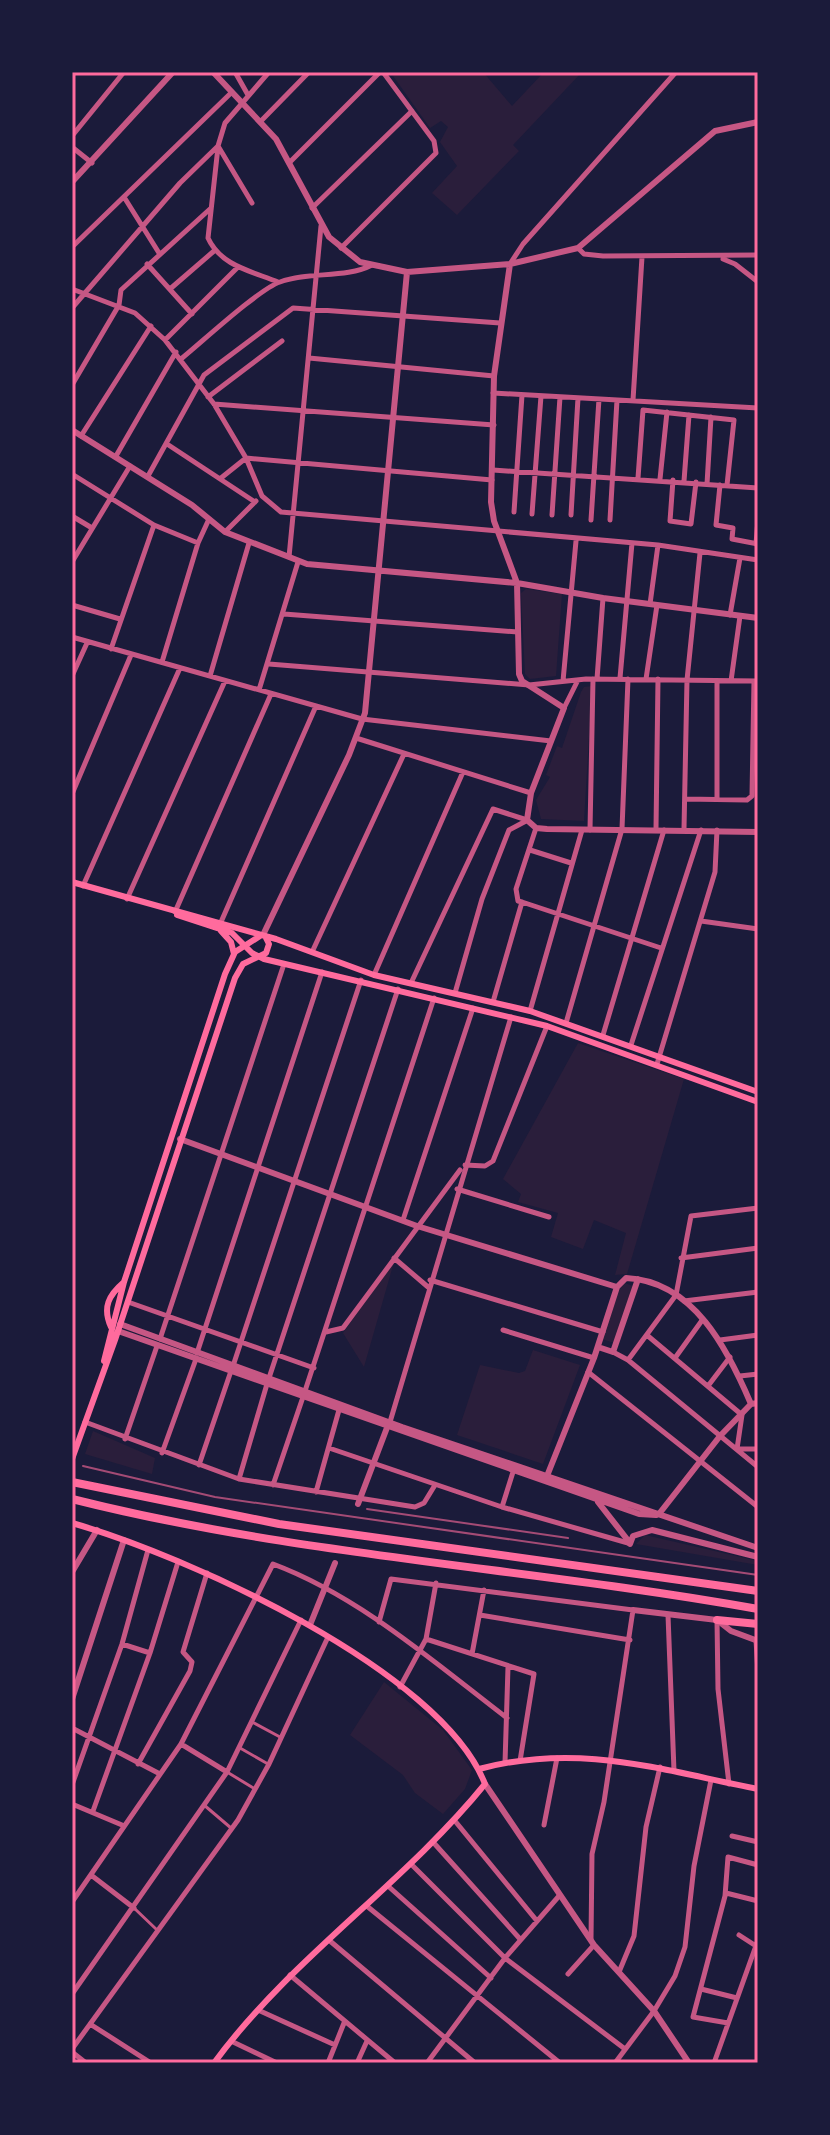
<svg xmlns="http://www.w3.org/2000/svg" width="830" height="2135" viewBox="0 0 830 2135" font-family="'Sofia Sans Condensed',sans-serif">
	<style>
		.green { fill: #2a1e3b }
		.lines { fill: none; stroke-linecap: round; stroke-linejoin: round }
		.pedestrian { stroke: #c65784; stroke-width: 3 }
		.minor { stroke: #c65784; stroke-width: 5 }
		.tertiary { stroke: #c65784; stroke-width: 6 }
		.secondary { stroke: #ff6b9d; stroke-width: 6 }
		.trunk { stroke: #ff6b9d; stroke-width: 8 }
		.rail { stroke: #a44b75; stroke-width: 2 }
		.neatline { fill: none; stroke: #ff6b9d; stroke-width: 3 }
	</style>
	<rect width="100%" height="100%" fill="#1b1b3a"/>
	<path class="green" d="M483 72 512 106 544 72H582L513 145 519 151 457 215 432 193 457 166 440 142 448 127 441 121 430 128 391 73Z
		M526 589 562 594 556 676 530 679 525 674 521 593Z
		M592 686 584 821 541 819 536 800 550 777 546 775 557 746 562 748 581 692 584 687Z
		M578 1043 684 1079 627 1274 615 1275 626 1233 594 1220 583 1249 551 1237 558 1213 518 1202 521 1194 503 1179Z
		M394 1262 364 1367 343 1333Z
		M622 1282 633 1286 614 1343 602 1339Z
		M533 1350 580 1365 543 1464 457 1435 480 1365 519 1373 525 1371Z
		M93 1431 155 1458 152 1474 85 1454Z
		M645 1535 758 1561V1565L636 1544Z
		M384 1682 443 1730 472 1770 465 1789 443 1814 415 1793 403 1775 350 1735Z"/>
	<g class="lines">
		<path class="pedestrian" d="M252 1722 280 1737
			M240 1748 268 1764
			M227 1772 255 1789
			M204 1805 231 1828
			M134 1908 156 1929"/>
		<path class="minor" d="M235 72 248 95
			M72 75 75 72
			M262 120 309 72
			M72 136 124 72
			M218 146 252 203
			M72 147 92 163
			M218 147 208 238C221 266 251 271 278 282
			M289 163 380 72
			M124 197 159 253
			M312 208 412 111
			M72 247 232 92
			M341 248 436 153 434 141 383 72
			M578 248 584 254 603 256 758 255
			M723 259 735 264 758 282
			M147 264 192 314
			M510 264 523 244 676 72
			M72 289 135 313 165 340 214 404 246 458 262 496 281 512 658 545 758 560
			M170 289 214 251
			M72 308 180 183 218 146 225 123 269 72
			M165 340 238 267
			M309 358 494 376
			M181 359C202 342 259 289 280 282 309 271 345 279 372 265
			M72 385 119 305 121 290 210 209
			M493 393 758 408
			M208 397 282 341
			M633 400 642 257
			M214 404 494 425
			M81 436 151 326
			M167 444 255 502
			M116 456 176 352
			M246 458 492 480
			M493 470 758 488
			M72 474 154 525 198 543
			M148 476 204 375 293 308 500 323
			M221 478 246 458
			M638 478 643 410 734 420 727 485
			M660 479 667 412
			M673 480 670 521 691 524 696 482
			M684 481 689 415
			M707 484 711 417
			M720 485 716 525 733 528 732 539 758 544
			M514 512 522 395
			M532 514 541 396
			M552 515 560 397
			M571 515 578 398
			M72 516 92 528
			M591 520 599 399
			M610 520 617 400
			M225 532 256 501
			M756 544 758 520
			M289 557 321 226
			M72 562 130 466
			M650 604 658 545
			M72 605 120 619
			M284 614 518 632
			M730 615 740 558
			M72 637 362 719 551 741
			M111 649 154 525
			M162 662 198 543 209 519
			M269 664 529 685 586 679 758 681
			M72 676 87 643
			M210 676 249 543
			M620 678 632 543
			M597 679 603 598
			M646 679 657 605
			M563 681 576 541
			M731 681 740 616
			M259 690 298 562
			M564 708 578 680
			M356 738 531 793
			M72 794 131 655
			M685 799 747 800 752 796 754 681
			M717 799V681
			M656 829 658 679
			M684 829 687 680 700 553
			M590 830 593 679
			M530 850 571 863
			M83 886 180 668
			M127 899 225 681
			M522 902 661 948
			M175 912 271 694
			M701 921 758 929
			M221 922 316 706
			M313 950 404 754
			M374 975 463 772
			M411 983 493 809 527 820
			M455 993 482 899 509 830 526 821
			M493 1002 522 902 518 901 516 889 536 828
			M530 1011 582 830
			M566 1023 622 829 628 679
			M603 1035 664 830
			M631 1045 701 830
			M657 1064 715 872 717 830
			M465 1165 485 1166 493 1161 547 1026
			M457 1189 549 1217
			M403 1220 473 1008
			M394 1258 428 1287
			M681 1258 758 1248
			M430 1280 603 1332
			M684 1301 758 1292
			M128 1302 314 1368
			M503 1330 594 1358
			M326 1332 343 1328 460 1170
			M648 1336 742 1415 737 1449H758
			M160 1339 284 964
			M720 1340 758 1335
			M613 1352 628 1360 758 1467
			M197 1353 322 972
			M675 1358 703 1319
			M628 1360 676 1295 691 1216 758 1208
			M233 1366 361 980
			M588 1372 758 1507
			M740 1376 758 1374
			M269 1378 398 989
			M708 1386 730 1357
			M305 1391 434 998
			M85 1422 239 1479 415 1507 424 1503 435 1485
			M390 1422 511 1017
			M125 1439 157 1346
			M329 1448 502 1507 628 1543
			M162 1453 196 1359
			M199 1465 231 1371
			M239 1479 267 1384
			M273 1485 303 1397
			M316 1492 339 1410
			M502 1507 513 1472
			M480 1615 630 1640
			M668 1615 674 1771
			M717 1620 718 1689 729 1784
			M379 1622 391 1579 633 1610 604 1802 592 1854 591 1939
			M426 1639 534 1674 520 1761
			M756 1640 758 1672
			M122 1644 150 1653
			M472 1654 484 1590
			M400 1687 426 1639 436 1583
			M72 1728 160 1774
			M181 1744 227 1772
			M505 1763 508 1667
			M138 1764 190 1671 192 1662 183 1652 207 1573
			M72 1785 122 1644 148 1550
			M72 1804 122 1825
			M93 1811 150 1653 178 1562
			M455 1821 537 1921
			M544 1825 557 1758
			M732 1836 758 1842
			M433 1842 520 1939
			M72 1849V1852
			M412 1865 505 1958 625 2049
			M91 1875 134 1908
			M388 1886 491 1978
			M726 1893 758 1901
			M72 1902 181 1744 273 1564C359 1596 435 1663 507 1718
			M368 1907 560 2063
			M739 1935 756 1946
			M330 1941 475 2063
			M619 1972 634 1936 646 1827 660 1767
			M568 1974 594 1945
			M290 1975 395 2063
			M701 1989 737 1998
			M72 1994 227 1772 301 1620
			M258 2010 335 2045
			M728 2023 693 2017 725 1896 728 1857 758 1865
			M90 2024 151 2063
			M231 2041 277 2063
			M72 2049 238 1820 269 1764 328 1637
			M72 2052 86 2063
			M328 2063 344 2023
			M357 2063 367 2041
			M427 2063 505 1958 559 1896
			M615 2063 654 2011 675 1976 685 1947 694 1866 711 1780
			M714 2063 758 1940"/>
		<path class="tertiary" d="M213 72 276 139 329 237 360 262 407 272 510 264 578 248 715 131 758 122
			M72 182 173 72
			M510 264 494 376 491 502 494 521 517 583 519 674 522 681 564 708 531 793 527 820 536 828 547 829 758 832
			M72 430 192 505 225 532 307 564 517 583 603 598 758 618
			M263 935 349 755 365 713 407 272
			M180 1139 417 1226 617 1287
			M120 1324 402 1427 758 1548
			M118 1331 639 1514 656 1515
			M598 1347 613 1352 638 1279
			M547 1476 594 1358 617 1287 626 1278C694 1281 728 1350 751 1404
			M598 1502 630 1543
			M358 1504 388 1425
			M659 1514 720 1436 751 1404 758 1403
			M630 1544 633 1536 652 1530 758 1557
			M72 1572 97 1530
			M633 1610 717 1620 731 1631 758 1641
			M310 1625 335 1563
			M72 1699 124 1540
			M485 1784 594 1945 654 2011 689 2063"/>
		<path class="secondary" d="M72 882 276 939 374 975 530 1011 758 1092
			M177 915 232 933 252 953 264 959 547 1026 758 1102
			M221 931 231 942 234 954
			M111 1327C102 1307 109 1295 124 1282
			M104 1361 124 1282 225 974 235 952 260 936
			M72 1459 115 1340 235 978 243 964 266 953 269 944 265 936
			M72 1523C185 1555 441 1670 485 1784 403 1885 291 1958 214 2063
			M479 1769C580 1742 660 1770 758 1789"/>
		<path class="trunk" d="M72 1482 279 1524 758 1591
			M72 1499C298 1556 529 1568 758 1609
			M717 1620 758 1624"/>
		<path class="rail" d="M83 1466 215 1497 758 1575
			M367 1509 568 1538"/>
	</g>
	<rect width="830" height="2135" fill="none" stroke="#1b1b3a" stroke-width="148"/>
	<rect x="74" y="74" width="682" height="1987" class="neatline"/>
</svg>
